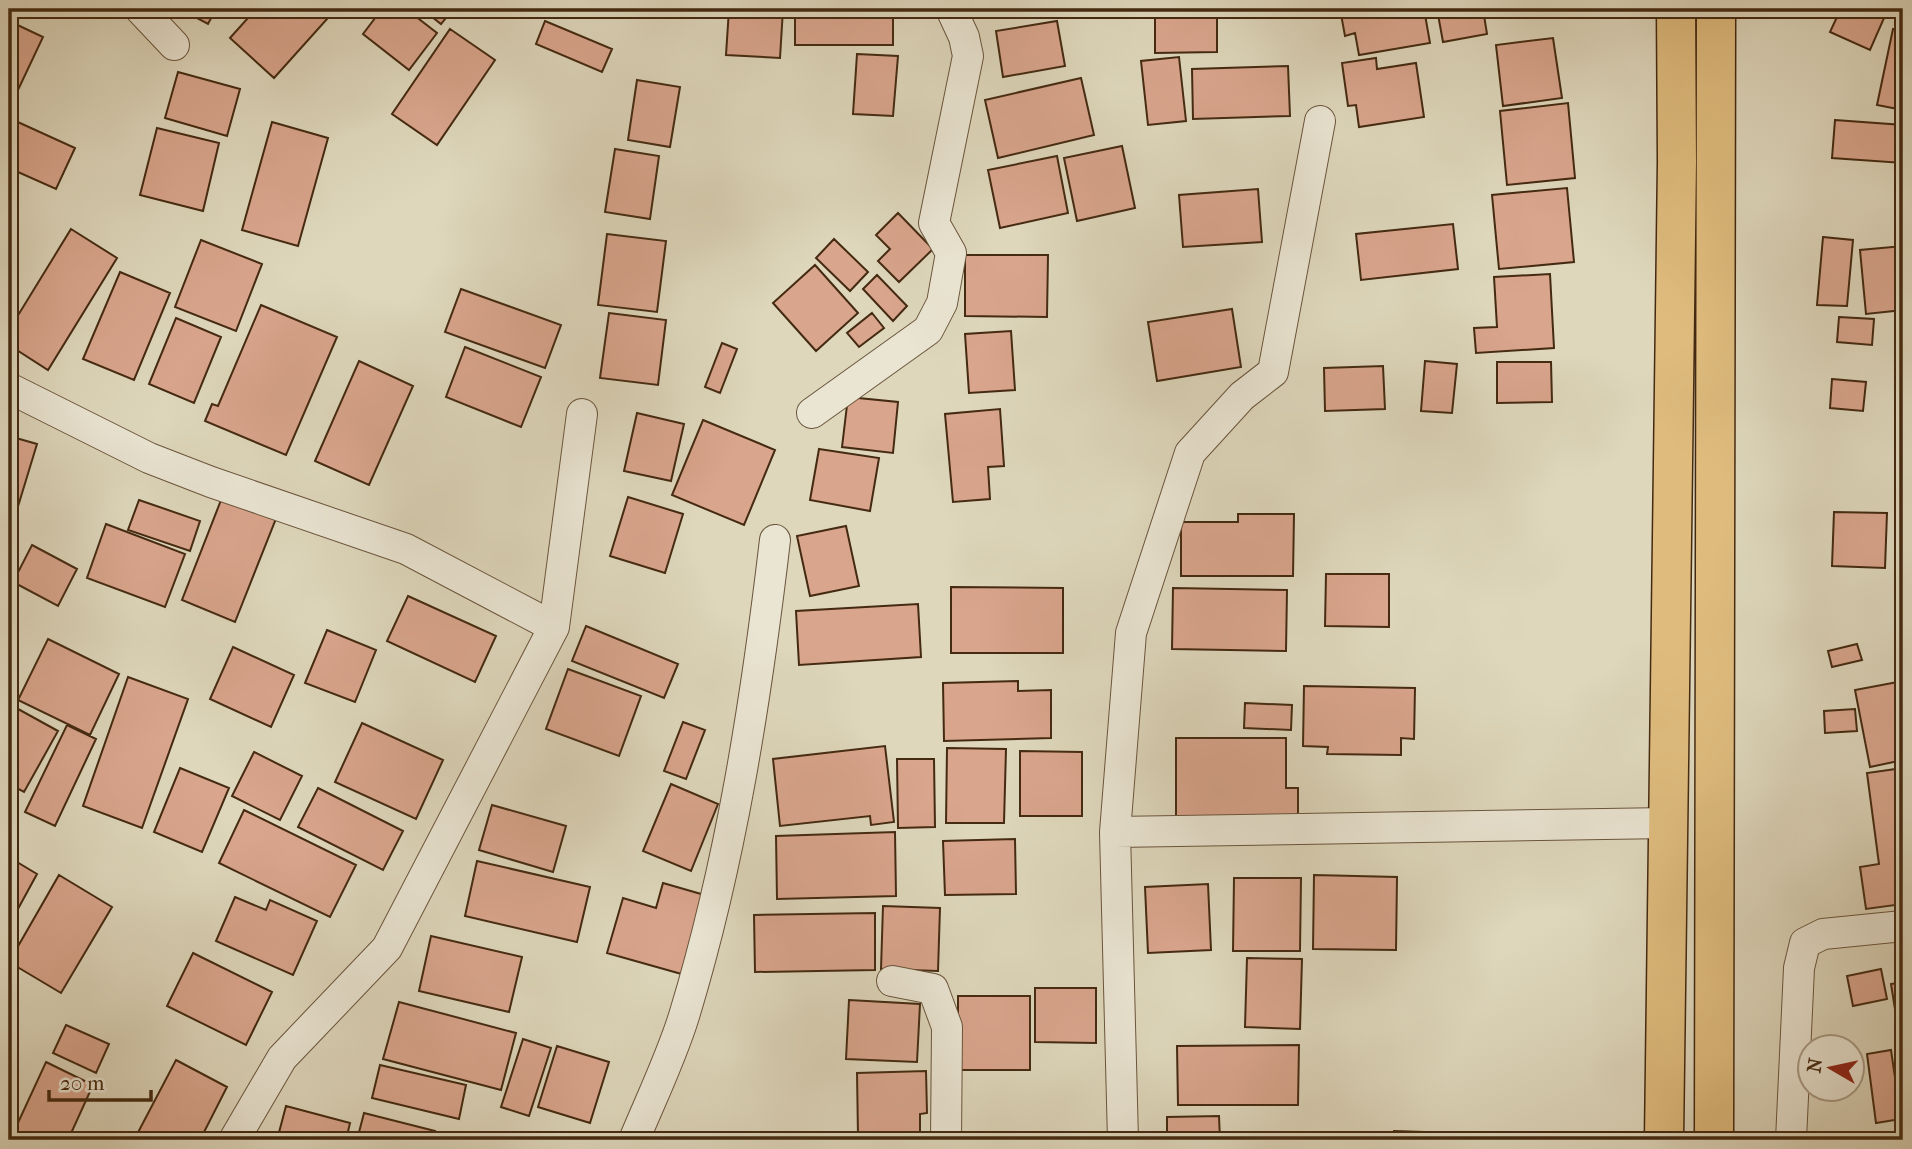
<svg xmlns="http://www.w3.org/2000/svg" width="1912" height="1149" viewBox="0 0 1912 1149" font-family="'IM FELL French Canon',serif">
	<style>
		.building { fill: #d9a58d; stroke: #442a11; stroke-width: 2 }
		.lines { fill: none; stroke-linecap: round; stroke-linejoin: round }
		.street-casing { stroke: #6a553c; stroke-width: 32 }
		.highway-casing { stroke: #442a11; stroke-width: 41 }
		.street { stroke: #eae5d3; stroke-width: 30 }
		.highway { stroke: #dfbc7e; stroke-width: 38 }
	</style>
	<rect width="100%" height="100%" fill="#ded7bc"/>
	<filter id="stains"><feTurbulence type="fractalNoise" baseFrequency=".00286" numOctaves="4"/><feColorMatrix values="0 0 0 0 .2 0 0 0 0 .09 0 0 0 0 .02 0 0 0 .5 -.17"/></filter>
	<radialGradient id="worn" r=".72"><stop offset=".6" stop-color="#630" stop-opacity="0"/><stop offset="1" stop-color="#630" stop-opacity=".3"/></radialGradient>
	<path class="building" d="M180 9H216L208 24Z
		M256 9H336L274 78 230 38Z
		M382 9H406L437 33 409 70 363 34Z
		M422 9H453L441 24Z
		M729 9H783L780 58 726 55Z
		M795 9H893V45H795Z
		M1340 9H1424L1430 43 1359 55 1355 33 1345 36Z
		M1437 9H1483L1487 34 1443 42Z
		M1826 9H1888L1870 50 1830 32 1837 17 1824 12Z
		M1217 12V52L1155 53V13Z
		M9 21 43 37 9 109Z
		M545 21 612 49 602 72 536 44Z
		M1057 21 1065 66 1003 77 996 31Z
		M450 29 495 60 437 145 392 114Z
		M1893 29 1903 31V110L1877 105Z
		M1553 38 1562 98 1503 106 1496 45Z
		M857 54 898 56 893 116 853 114Z
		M1179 57 1186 121 1148 125 1141 61Z
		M1376 58 1377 69 1416 63 1424 117 1359 127 1356 105 1348 106 1342 63Z
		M1288 66 1290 116 1193 119 1192 69Z
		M178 72 240 89 227 136 165 118Z
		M1081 78 1094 135 998 158 985 100Z
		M637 80 680 87 670 147 628 140Z
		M1568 103 1575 178 1507 185 1500 111Z
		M9 118 75 148 56 189 9 168Z
		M1835 120 1903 125V163L1832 158Z
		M272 122 328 138 298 246 242 230Z
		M157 128 219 143 203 211 140 195Z
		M1122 146 1135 208 1077 221 1064 158Z
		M615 149 659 156 650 219 605 212Z
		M1057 156 1068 213 1000 228 988 170Z
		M1567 188 1574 262 1499 269 1492 195Z
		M1258 189 1262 242 1183 247 1179 195Z
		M898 213 933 249 899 282 878 261 890 249 876 235Z
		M1453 224 1458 269 1361 280 1356 234Z
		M71 229 117 258 48 370 9 345V330Z
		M607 234 666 241 657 312 598 305Z
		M1823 237 1853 240 1847 306 1817 305Z
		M834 239 868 272 850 291 816 258Z
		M201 240 262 264 236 331 175 307Z
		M1903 246V310L1866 314 1860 250Z
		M965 255H1048L1047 317 965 316Z
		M815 265 858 313 816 351 773 303Z
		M120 272 170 293 134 380 83 359Z
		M1550 274 1554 348 1476 353 1474 328 1497 327 1494 277Z
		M877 275 907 306 893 321 863 289Z
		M461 289 561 325 545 368 445 332Z
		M261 305 337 337 286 455 205 421 212 404 218 406Z
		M1232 309 1241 367 1157 381 1148 322Z
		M609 313 666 320 658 385 600 378Z
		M872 313 884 328 859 347 847 333Z
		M1839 317 1874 319 1872 345 1837 342Z
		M176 318 221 337 194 403 149 384Z
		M1011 331 1015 390 969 393 965 334Z
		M722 343 737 349 720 393 705 387Z
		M465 347 541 377 521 427 446 397Z
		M359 361 413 386 369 485 315 461Z
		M1425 361 1457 364 1452 413 1421 411Z
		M1497 362H1551L1552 402 1497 403Z
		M1383 366 1385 409 1325 411 1324 368Z
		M1832 379 1866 382 1863 411 1830 408Z
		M848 397 898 402 893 453 842 447Z
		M1000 409 1004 466 988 467 990 499 953 502 945 414Z
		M637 413 684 424 671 481 624 471Z
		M703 420 775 450 744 525 672 495Z
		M9 436 37 444 9 536Z
		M819 449 879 458 870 511 810 500Z
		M223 495 277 516 235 622 182 600Z
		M628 497 683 514 665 573 610 556Z
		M139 500 200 521 190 551 128 530Z
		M1834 512 1887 513 1885 568 1832 566Z
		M1238 514H1294L1293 576H1181V522H1238Z
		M106 524 185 554 165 607 87 578Z
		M846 526 859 586 810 596 797 536Z
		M32 545 77 569 58 606 13 582Z
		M1326 574H1389V627L1325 626Z
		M951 587 1063 588V653H951Z
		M1173 588 1287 590 1286 651 1172 649Z
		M408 596 496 636 475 682 387 641Z
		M918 604 921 657 799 665 796 611Z
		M586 626 678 664 664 698 572 661Z
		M327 630 376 650 355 702 305 683Z
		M48 639 119 674 90 735 18 700Z
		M1857 644 1862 660 1832 667 1828 651Z
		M233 647 294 675 271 727 210 699Z
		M568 669 641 696 619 756 546 729Z
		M128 677 188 699 142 828 83 806Z
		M1018 681V691L1051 690V738L944 741 943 683Z
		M1903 681V760L1870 767 1855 690Z
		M1304 686 1415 688 1414 739 1401 738V755L1327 754 1328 747 1303 746Z
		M1245 703 1292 705 1291 730 1244 728Z
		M9 704 58 731 24 792 9 784Z
		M1855 709 1857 731 1825 733 1824 711Z
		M683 722 705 730 686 779 664 771Z
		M362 723 443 760 416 819 335 782Z
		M67 725 96 739 55 826 25 812Z
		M1176 738H1286V788H1298V817L1176 816Z
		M885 746 894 822 871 825 870 816 780 826 773 759Z
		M947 748 1006 749 1004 823H946Z
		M1020 751 1082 752V816H1020Z
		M254 752 302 776 280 820 232 796Z
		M897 759H934L935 827 898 828Z
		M180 768 229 788 202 852 154 832Z
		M1903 768V904L1866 909 1860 867 1879 864 1867 773Z
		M671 784 718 804 691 871 643 851Z
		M318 788 403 831 383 870 298 827Z
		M492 805 566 826 553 872 479 850Z
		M244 810 356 865 330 917 219 863Z
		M895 832 896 896 777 899 776 836Z
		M1015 839 1016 894 945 895 943 841Z
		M12 859 37 874 13 918 9 915V866Z
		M477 861 590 887 577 942 465 916Z
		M59 875 112 907 61 993 9 962Z
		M1314 875 1397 877 1396 950 1313 949Z
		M1234 878H1301L1300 951H1233Z
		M663 883 708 896 685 975 607 953 623 898 656 908Z
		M1208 884 1211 950 1148 953 1145 887Z
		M235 897 266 910 270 900 317 921 293 975 216 941Z
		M883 906 940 908 938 971 881 969Z
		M875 913V970L755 972 754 915Z
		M431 936 522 957 509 1012 419 991Z
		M193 953 272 992 246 1045 167 1006Z
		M1247 958 1302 959 1300 1029 1245 1027Z
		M1881 969 1887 999 1853 1006 1847 976Z
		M1903 982V1060L1891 984Z
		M1035 988H1096V1043L1035 1042Z
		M958 996H1030V1070H958Z
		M849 1000 920 1004 917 1062 846 1059Z
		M399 1002 516 1033 501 1090 383 1059Z
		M66 1025 109 1044 96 1073 53 1053Z
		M523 1039 551 1048 529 1116 501 1107Z
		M1299 1045 1298 1105H1178L1177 1046Z
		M557 1046 609 1062 590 1123 538 1107Z
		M1891 1050 1901 1119 1876 1123 1867 1054Z
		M176 1060 227 1087 200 1140H134Z
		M46 1062 93 1085 68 1140H10Z
		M380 1065 466 1085 459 1119 372 1098Z
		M926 1071 927 1113 920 1114V1134L858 1136 857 1073Z
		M286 1106 350 1123 346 1140H277Z
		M364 1113 435 1131 432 1140H357Z
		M1219 1116 1220 1140H1167V1117Z
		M1394 1131 1454 1133 1453 1140H1394Z"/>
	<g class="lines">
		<g class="street-casing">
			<path id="street" d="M140 9 174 45
				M9 388 149 458 211 482 406 549 554 627
				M812 413 928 330 942 303 951 253 934 223 968 56 964 37 951 9
				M1115 832 1668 823
				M892 981 933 989 947 1027 946 1140
				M234 1140 282 1058 387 948 554 627 582 414
				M634 1140C651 1099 671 1058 684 1016 731 862 756 701 775 540
				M1123 1140 1115 832 1131 633 1190 453 1242 396 1273 372 1320 121
				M1791 1140 1799 968 1805 943 1823 934 1903 926"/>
		</g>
		<g class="highway-casing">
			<path id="highway" d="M1664 1140 1677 162 1676 9
				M1714 1140 1716 9"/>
		</g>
		<use href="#street" class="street"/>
		<use href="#highway" class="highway"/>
	</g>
	<rect width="1912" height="1149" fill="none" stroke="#ded7bc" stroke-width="35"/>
	<rect x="10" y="10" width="1891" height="1128" fill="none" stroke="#442a11" stroke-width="3.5"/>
	<rect x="18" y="18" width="1877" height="1114" fill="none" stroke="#442a11" stroke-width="2"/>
	<g transform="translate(1831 1068) rotate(279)"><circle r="33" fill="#eae5d3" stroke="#a89a85" stroke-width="2"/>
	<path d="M0-5L12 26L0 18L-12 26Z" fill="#8f2418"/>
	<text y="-10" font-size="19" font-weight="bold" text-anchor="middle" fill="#442a11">N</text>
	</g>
	<path d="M49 1090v10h102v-10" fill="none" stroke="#442a11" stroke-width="3.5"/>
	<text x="60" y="1090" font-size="21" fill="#442a11" stroke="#eae5d3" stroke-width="5" paint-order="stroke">20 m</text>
	<rect width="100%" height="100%" filter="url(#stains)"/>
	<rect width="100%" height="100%" fill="url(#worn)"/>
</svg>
